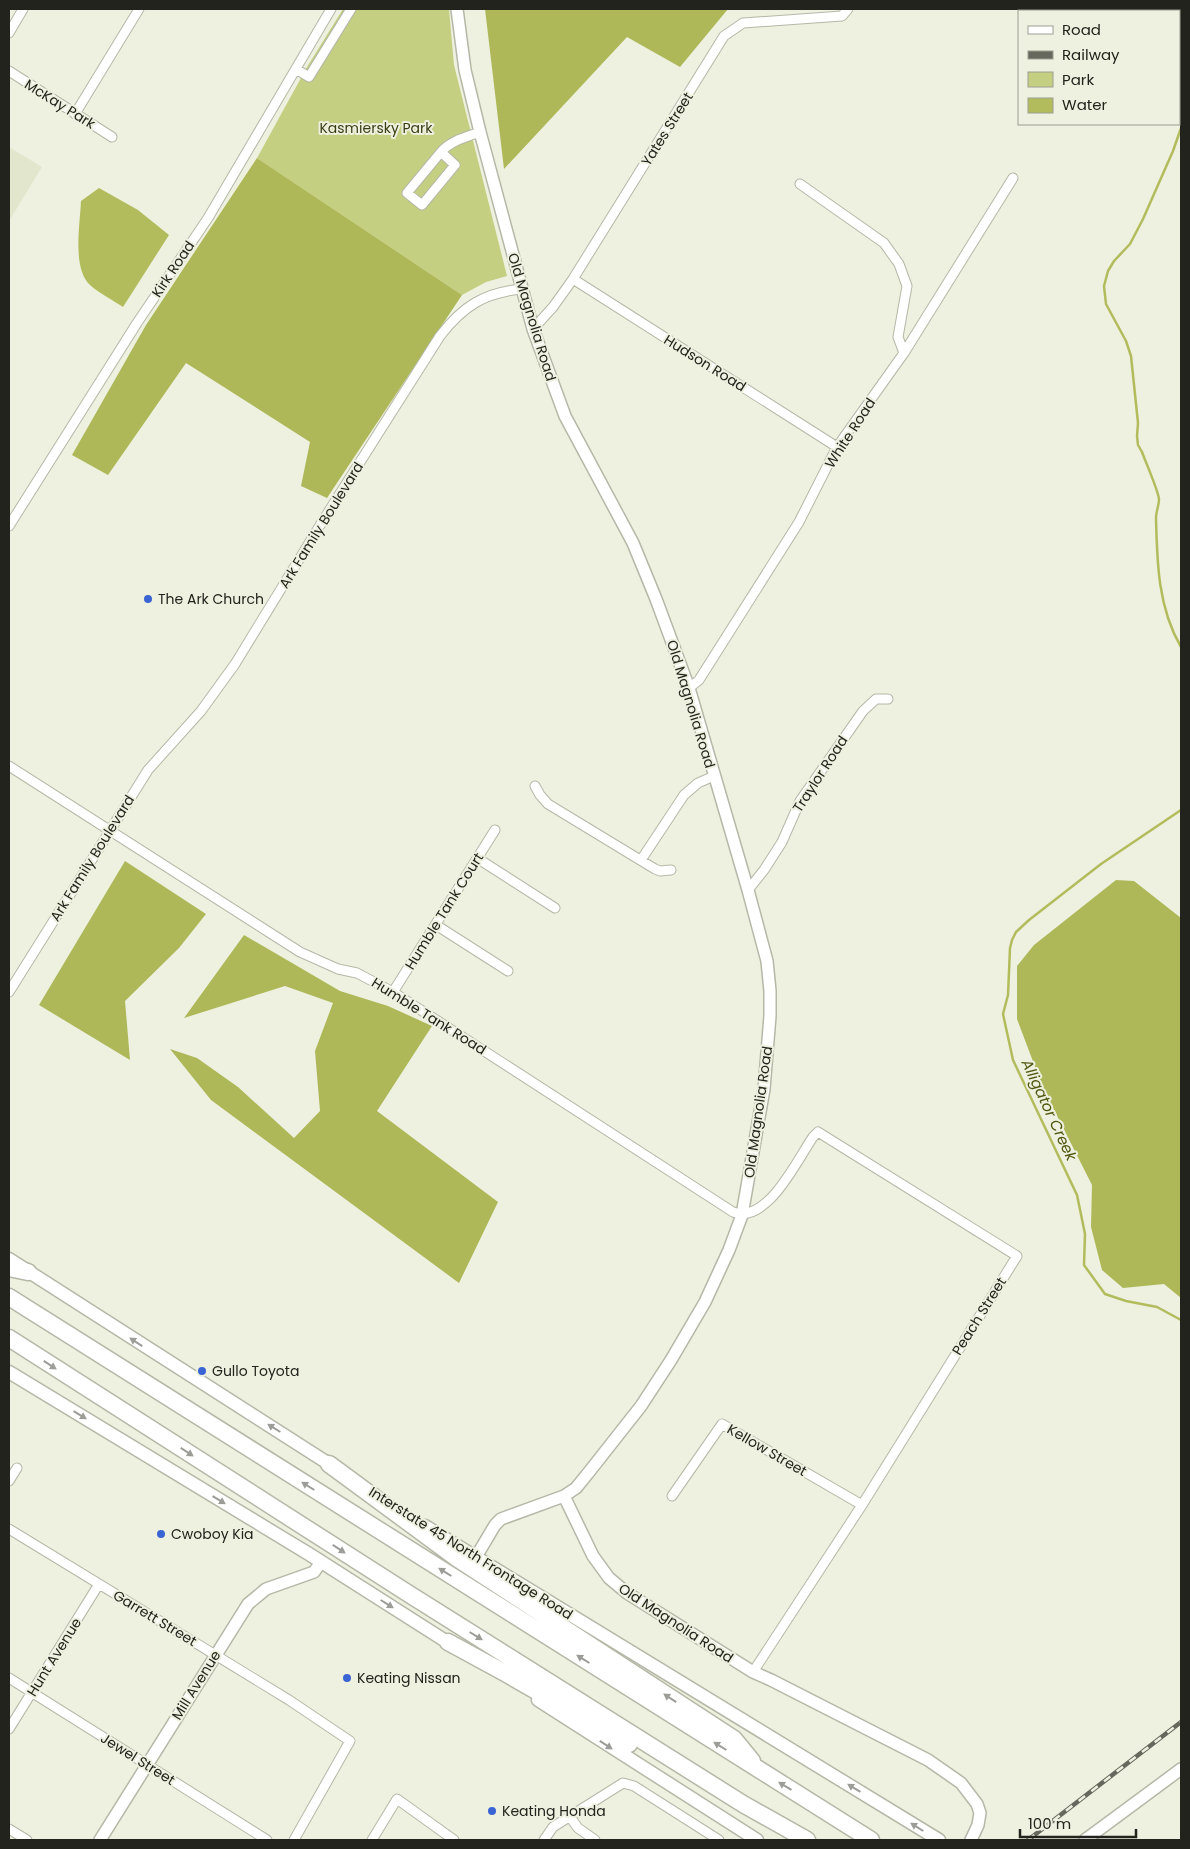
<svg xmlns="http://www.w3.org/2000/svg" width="1190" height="1849" viewBox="0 0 1190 1849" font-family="Poppins,sans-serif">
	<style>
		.built { fill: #e2e6cd }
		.green { fill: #c5cf81 }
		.forest { fill: #aeb858 }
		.water { fill: #b2bc5c }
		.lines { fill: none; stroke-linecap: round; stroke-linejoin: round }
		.stream { stroke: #b2bc5c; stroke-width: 2.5 }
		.minor-casing { stroke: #b5b8a7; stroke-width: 11 }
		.tertiary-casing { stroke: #b5b8a7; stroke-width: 14 }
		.secondary-casing { stroke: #b5b8a7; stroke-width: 15 }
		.motorway-casing { stroke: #b5b8a7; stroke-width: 19 }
		.minor { stroke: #fff; stroke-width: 9 }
		.tertiary { stroke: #fff; stroke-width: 11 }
		.secondary { stroke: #fff; stroke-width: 12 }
		.motorway { stroke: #fff; stroke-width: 16 }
		.rail-casing { stroke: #66685d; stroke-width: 4.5 }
		.rail { stroke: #eef1df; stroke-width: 2.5; stroke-dasharray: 8; stroke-linecap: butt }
		.oneway { fill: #9c9c99 }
		.poi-dot { fill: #3a63d3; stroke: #eef1df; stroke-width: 2 }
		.labels { text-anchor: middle; stroke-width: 4; stroke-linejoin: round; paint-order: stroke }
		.street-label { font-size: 14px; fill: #22231c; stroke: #eef1df }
		.park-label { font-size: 14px; fill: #393d14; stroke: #eef1df }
		.poi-label { font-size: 14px; fill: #22231c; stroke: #eef1df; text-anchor: start }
		.water-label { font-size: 15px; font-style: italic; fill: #50560d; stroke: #eef1df }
	</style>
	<rect width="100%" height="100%" fill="#eef1df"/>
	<path class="built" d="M9 147 42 167 9 221Z"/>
	<path class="green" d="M343 9H449L454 65 507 276 486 282 462 295 257 158 307 67Z"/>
	<path class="forest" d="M485 9H728L680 67 627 37 504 169Z
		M257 158 462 295 327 498 301 486 310 442 186 363 108 475 72 455 146 325Z
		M125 861 206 914 179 948 125 1001 130 1060 39 1005Z
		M1116 880 1134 881 1181 918V1298L1164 1284 1123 1288 1102 1270 1091 1227 1092 1185 1043 1088 1017 1019V966L1034 945Z
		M244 935 340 991 388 1006 432 1026 377 1111 498 1202 459 1283 211 1100 170 1049 197 1058 238 1087 294 1138 320 1111 315 1051 333 1003 285 986 184 1018Z"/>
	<path class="water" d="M99 188 138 210 169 235 123 307C113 300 100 294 90 285 72 268 80 225 81 201Z"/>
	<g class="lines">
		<path class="stream" d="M1137 9 1144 11
			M1179 29 1181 33
			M1181 128 1173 151 1143 219 1130 244 1114 261 1108 271 1104 286 1106 304 1126 341 1131 356 1138 423 1137 436 1138 445 1142 452C1146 463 1158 490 1159 499 1159 505 1156 512 1156 518 1157 562 1158 608 1181 647
			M1181 810 1101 864 1029 920 1016 932 1012 940 1010 948 1008 995 1003 1014 1013 1060 1077 1195 1085 1234 1084 1265 1105 1294 1126 1301 1157 1307 1181 1320"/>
		<g class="minor-casing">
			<path id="minor" d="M9 33 23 9
				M296 69 309 77 351 9
				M9 71 112 137
				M75 114 139 9
				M441 152 455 165 422 205 407 193 441 152C450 141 466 137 480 132
				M800 184 884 243 899 264 907 286 898 337 904 353
				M573 279 837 447
				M533 329 553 307 573 279 724 36 743 23 842 16 848 9
				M9 526 137 323 208 218 331 9
				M689 688 699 680 799 522 837 447 904 353 1013 178
				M9 766 300 952 338 969 357 973 393 992 733 1212C767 1225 797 1160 813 1137L818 1132 1017 1256 862 1505 753 1672
				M535 786 540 795 548 804 655 869 660 871 671 870
				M477 858 555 908
				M641 860 684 795 698 783 714 776
				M748 890 764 870 782 842 800 801 863 711 876 699H888
				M436 925 508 971
				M9 992 148 770 201 711 235 664 322 522 440 336C463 306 485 292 523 289
				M393 992 495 830
				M9 1481 17 1468
				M672 1496 722 1424 862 1505
				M9 1529 289 1700 350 1741 294 1840
				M9 1678 267 1840
				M9 1729 99 1584
				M570 1817 578 1828 595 1840
				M9 1829 27 1840
				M372 1840 397 1799 454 1840
				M544 1840 553 1827 623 1783 634 1786 719 1840"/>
		</g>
		<g class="tertiary-casing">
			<path id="tertiary" d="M457 9 465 70 480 132 533 329 565 416 633 543 656 599 689 688 748 890 767 961 770 991V1016L764 1089 742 1215 729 1250 705 1302 671 1360 641 1406 589 1472 576 1488 564 1496 593 1556 609 1578 627 1593 753 1672 771 1680 928 1760 961 1783 977 1804 980 1813 978 1825 971 1840
				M476 1557 495 1525 501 1519 564 1496
				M100 1840 248 1604 266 1589 314 1572 321 1562
				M1085 1840 1181 1769"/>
		</g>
		<g class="secondary-casing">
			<path id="secondary" d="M9 1259 337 1469
				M9 1372 309 1554 455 1647
				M425 1526 939 1840
				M538 1700 757 1840
				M1086 1840 1087 1839"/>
		</g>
		<g class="motorway-casing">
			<path id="motorway" d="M9 1268 28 1272
				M9 1297 871 1840
				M9 1338 409 1594 743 1804 807 1840
				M329 1464 458 1559 734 1739 752 1761
				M448 1642 505 1673 629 1744"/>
		</g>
		<use href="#minor" class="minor"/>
		<use href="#tertiary" class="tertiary"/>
		<use href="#secondary" class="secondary"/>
		<use href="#motorway" class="motorway"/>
		<g class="rail-casing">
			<path id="rail" d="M1028 1840 1181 1722"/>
		</g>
		<use href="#rail" class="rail"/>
	</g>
	<defs><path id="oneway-solid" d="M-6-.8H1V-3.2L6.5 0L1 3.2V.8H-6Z" transform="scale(1.25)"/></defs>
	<g class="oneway">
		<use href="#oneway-solid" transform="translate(136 1342) rotate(-147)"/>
		<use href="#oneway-solid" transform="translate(50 1365) rotate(33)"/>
		<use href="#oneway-solid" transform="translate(80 1415) rotate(31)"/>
		<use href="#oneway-solid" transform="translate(274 1428) rotate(-148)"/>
		<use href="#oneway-solid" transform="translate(187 1452) rotate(33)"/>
		<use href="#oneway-solid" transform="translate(308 1486) rotate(-148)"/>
		<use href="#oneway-solid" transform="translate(219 1500) rotate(31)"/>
		<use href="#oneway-solid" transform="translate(339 1549) rotate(33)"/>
		<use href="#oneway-solid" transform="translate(445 1572) rotate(-148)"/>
		<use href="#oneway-solid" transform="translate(387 1604) rotate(32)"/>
		<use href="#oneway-solid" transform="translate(476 1636) rotate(32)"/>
		<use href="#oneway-solid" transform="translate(583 1659) rotate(-148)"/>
		<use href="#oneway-solid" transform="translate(670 1698) rotate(-147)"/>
		<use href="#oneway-solid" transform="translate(606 1745) rotate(33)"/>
		<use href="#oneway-solid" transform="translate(720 1746) rotate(-148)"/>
		<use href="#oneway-solid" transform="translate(785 1786) rotate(-149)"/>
		<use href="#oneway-solid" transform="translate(854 1788) rotate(-149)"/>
		<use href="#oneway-solid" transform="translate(917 1827) rotate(-148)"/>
	</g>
	<g class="poi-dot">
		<circle cx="148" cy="599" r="5"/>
		<circle cx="202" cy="1371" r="5"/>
		<circle cx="161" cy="1534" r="5"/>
		<circle cx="347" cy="1678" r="5"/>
		<circle cx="492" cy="1811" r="5"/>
	</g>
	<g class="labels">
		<g class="street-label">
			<text transform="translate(60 104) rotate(32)" y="5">McKay Park</text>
			<text transform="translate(667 129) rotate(-58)" y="5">Yates Street</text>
			<text transform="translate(173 269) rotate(-56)" y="5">Kirk Road</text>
			<text transform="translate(532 317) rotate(73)" y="5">Old Magnolia Road</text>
			<text transform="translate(705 363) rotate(32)" y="5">Hudson Road</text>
			<text transform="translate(850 433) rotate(-57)" y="5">White Road</text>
			<text transform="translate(321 525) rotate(-58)" y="5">Ark Family Boulevard</text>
			<text transform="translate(691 704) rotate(73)" y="5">Old Magnolia Road</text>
			<text transform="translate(820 774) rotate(-57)" y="5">Traylor Road</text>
			<text transform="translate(92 858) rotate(-58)" y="5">Ark Family Boulevard</text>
			<text transform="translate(444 911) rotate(-58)" y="5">Humble Tank Court</text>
			<text transform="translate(429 1016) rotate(32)" y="5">Humble Tank Road</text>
			<text transform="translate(758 1112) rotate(-82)" y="5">Old Magnolia Road</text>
			<text transform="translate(979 1316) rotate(-58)" y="5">Peach Street</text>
			<text transform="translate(767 1450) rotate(30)" y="5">Kellow Street</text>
			<text transform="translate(471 1553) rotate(32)" y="5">Interstate 45 North Frontage Road</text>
			<text transform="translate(155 1618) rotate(31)" y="5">Garrett Street</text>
			<text transform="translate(676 1623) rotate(33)" y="5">Old Magnolia Road</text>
			<text transform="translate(54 1657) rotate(-58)" y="5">Hunt Avenue</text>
			<text transform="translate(196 1685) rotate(-58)" y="5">Mill Avenue</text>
			<text transform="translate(138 1759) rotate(32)" y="5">Jewel Street</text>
		</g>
		<g class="park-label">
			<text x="376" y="133">Kasmiersky Park</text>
		</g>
		<g class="poi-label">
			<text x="158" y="604">The Ark Church</text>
			<text x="212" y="1376">Gullo Toyota</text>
			<text x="171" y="1539">Cwoboy Kia</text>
			<text x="357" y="1683">Keating Nissan</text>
			<text x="502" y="1816">Keating Honda</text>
		</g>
		<g class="water-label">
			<text transform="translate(1049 1110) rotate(65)" y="5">Alligator Creek</text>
		</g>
	</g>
	<rect width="1190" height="1849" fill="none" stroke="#22231c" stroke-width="20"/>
	<rect x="1018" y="10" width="162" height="115" fill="#eef1df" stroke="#9c9f91"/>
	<rect x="1028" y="26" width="25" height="8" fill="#ffffff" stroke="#9c9f91"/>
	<text x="1062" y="35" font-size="15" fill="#22231c">Road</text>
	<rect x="1028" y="51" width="25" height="8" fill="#66685d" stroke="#9c9f91"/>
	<text x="1062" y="60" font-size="15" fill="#22231c">Railway</text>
	<rect x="1028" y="72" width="25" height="15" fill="#c5cf81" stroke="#9c9f91"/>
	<text x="1062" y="85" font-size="15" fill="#22231c">Park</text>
	<rect x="1028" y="98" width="25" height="15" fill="#b2bc5c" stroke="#9c9f91"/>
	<text x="1062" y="110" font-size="15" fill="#22231c">Water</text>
	<path d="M1020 1829v8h116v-8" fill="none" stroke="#22231c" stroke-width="2.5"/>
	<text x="1028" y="1829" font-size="15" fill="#22231c" stroke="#eef1df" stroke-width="4" paint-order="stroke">100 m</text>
</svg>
